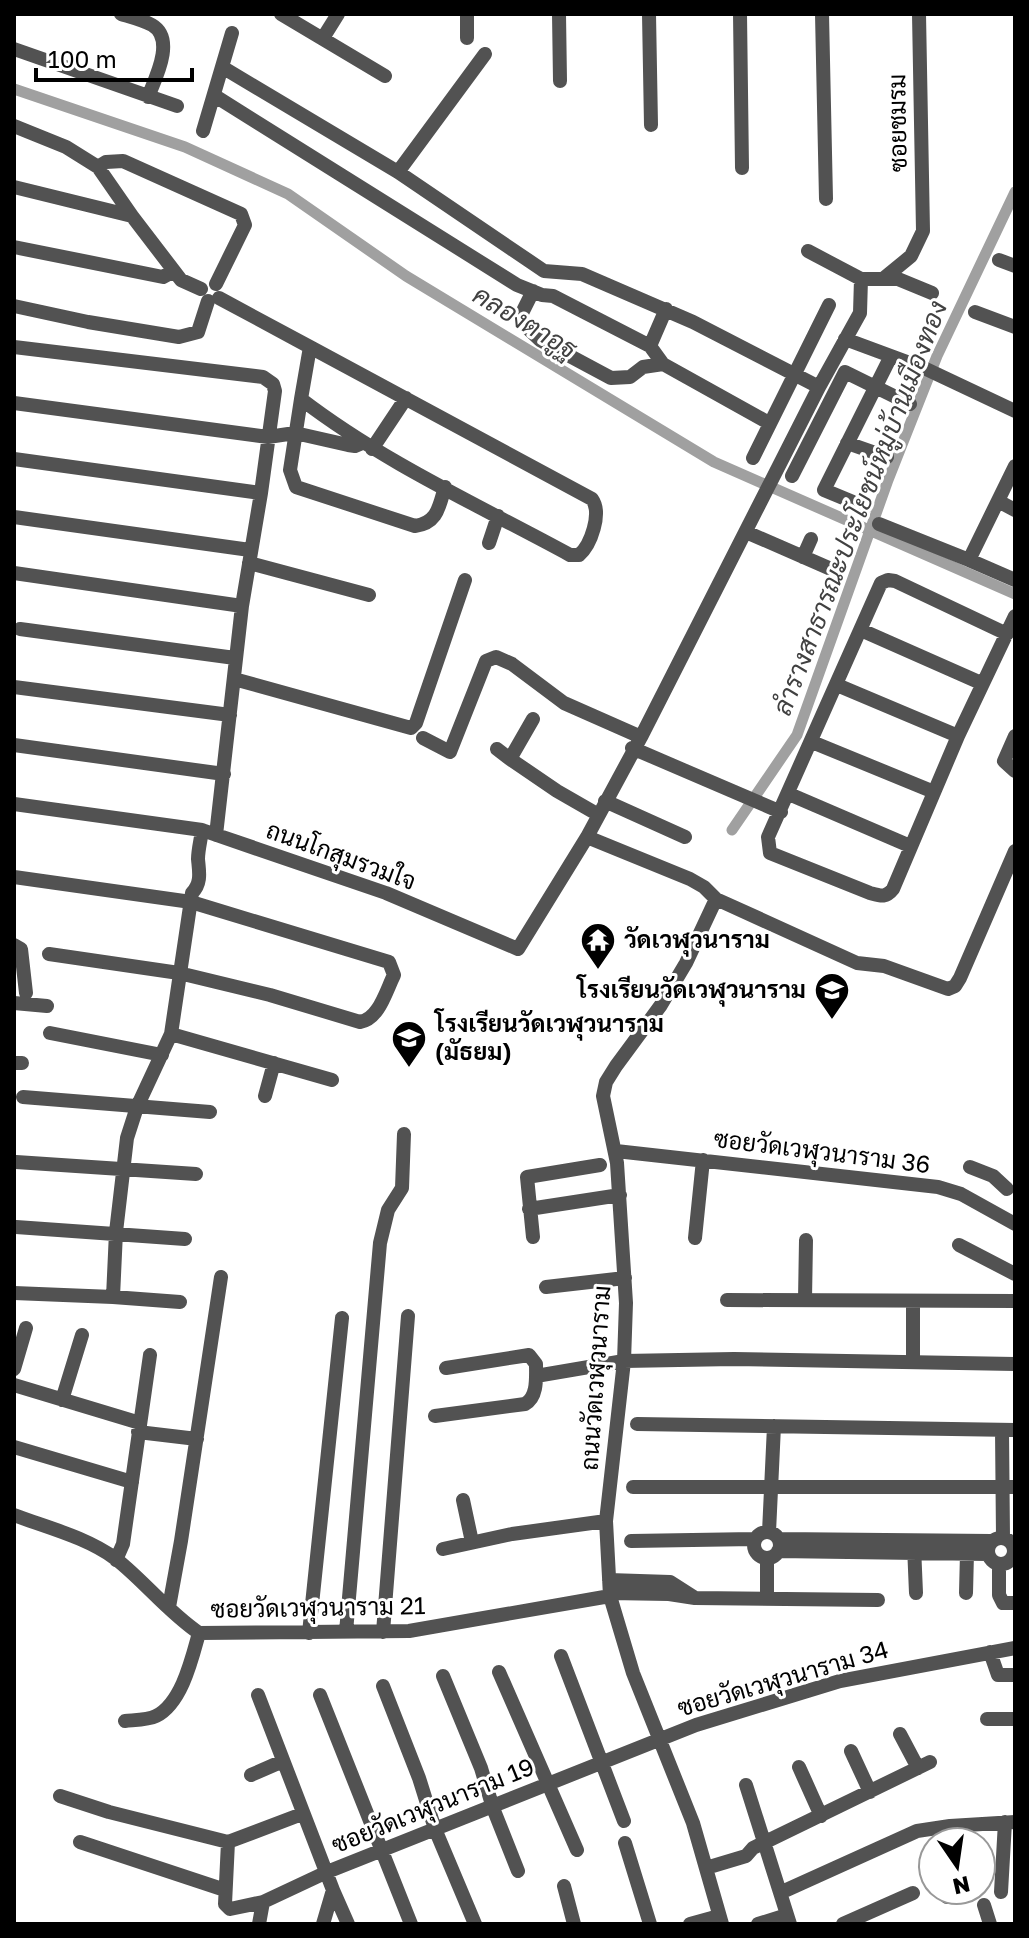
<svg xmlns="http://www.w3.org/2000/svg" width="1029" height="1938" viewBox="0 0 1029 1938" font-family="'Golos Text',Sarabun,sans-serif">
	<style>
		.lines { fill: none; stroke-linecap: round; stroke-linejoin: round }
		.canal { stroke: #a0a0a0; stroke-width: 11 }
		.minor { stroke: #525252; stroke-width: 14 }
		.labels { text-anchor: middle; stroke-width: 6; stroke-linejoin: round; paint-order: stroke }
		.street-label { font-size: 24px; fill: #000; stroke: #fff }
		.poi-label { font-size: 24px; font-weight: bold; fill: #000; stroke: #fff; text-anchor: start }
		.water-label { font-size: 26px; font-style: italic; fill: #414141; stroke: #fff }
	</style>
	<rect width="100%" height="100%" fill="#fff"/>
	<g class="lines">
		<path class="canal" d="M14 89 185 147 288 194 406 276 714 462 1015 594
			M732 830 797 735 888 480 937 356 1015 192"/>
		<path class="minor" d="M121 14C131 17 143 20 152 25 176 39 155 79 148 97
			M281 14 385 76
			M559 14 560 81
			M649 14 651 125
			M740 14 742 168
			M822 14 826 199
			M323 38 338 14
			M467 38V14
			M14 49 177 106
			M222 67 398 172 544 271 582 274 693 322 819 387
			M215 96 517 285 542 295 553 296 650 346 663 364 769 423
			M14 126 66 147 98 167 132 216
			M203 131 232 33
			M98 167 106 162 123 161 241 214 245 225 216 284
			M398 172 485 54
			M14 187 132 216 181 280 201 289
			M14 247 163 277 174 271
			M808 251 861 279
			M999 260 1015 266
			M883 279H898L932 293
			M533 291 521 315V322L540 340 611 378 630 377 643 367 663 364
			M219 298 310 347
			M14 306 88 322 179 337 198 332 208 301
			M975 312 1015 327
			M845 339 926 369 1015 411
			M650 346 666 309
			M14 347 263 377 273 384 275 391 261 493 242 606 216 835
			M310 347 592 499C602 513 591 545 579 555H570C480 506 383 462 301 399Z
			M301 399 290 470 296 487 415 526C438 523 439 506 445 487
			M14 403 268 437 295 433 348 445 355 446 362 443
			M847 443 887 457
			M372 449 406 398
			M753 458 829 305
			M14 459 261 493
			M1015 466 969 560 1015 580
			M792 476 845 372 910 404
			M998 501 1015 510
			M865 507 824 490 891 356
			M14 517 250 550
			M879 524 969 560
			M746 532 831 569
			M489 543 498 516
			M803 557 811 539
			M249 563 369 595
			M14 573 242 606
			M20 629 235 658
			M861 630 981 683
			M1007 634 895 581 888 580 881 583 768 837 770 853 870 893C881 896 886 898 893 889L958 736 1015 616
			M234 679 411 728 416 723 465 580
			M837 685 958 736
			M14 687 230 715
			M533 719 510 759 557 791 597 814
			M1015 736 1004 761 1015 771
			M423 738 450 752 486 661 496 657 512 664 564 703 641 737
			M812 742 934 792
			M14 745 224 774
			M632 748 781 812
			M497 749 510 759
			M789 794 910 846
			M605 801 685 837
			M14 804 202 830 386 893 518 949 587 837 641 737 819 387 860 313 861 279H883L911 256 923 231 919 14
			M587 837 690 879 704 887 716 899 686 963 661 1005 616 1066 606 1082 603 1096 617 1163 626 1303 624 1361 606 1521 610 1596 633 1673 693 1823 722 1924
			M14 877 191 902 389 962 394 975C386 991 379 1019 360 1022L270 995 179 973 49 954
			M716 899 857 963 884 966 948 989 955 986 960 978 1015 851
			M14 945 21 949 26 993
			M14 1003 47 1006
			M50 1033 162 1055
			M171 1034 332 1080
			M14 1063H22
			M265 1096 274 1063
			M23 1097 210 1112
			M616 1151 938 1187 961 1194 1015 1224
			M16 1162 196 1174
			M970 1167 993 1176 1007 1189
			M529 1209 620 1195
			M16 1227 185 1239
			M533 1237 527 1177 600 1165
			M695 1238 703 1160
			M959 1245 1015 1274
			M546 1287 625 1278
			M14 1293 113 1297
			M727 1300 1015 1301
			M805 1300 806 1240
			M180 1302 113 1297 116 1232 127 1138 137 1107 171 1034 192 893C202 883 199 871 198 859 198 850 201 839 202 830
			M913 1362V1301
			M14 1369 26 1328
			M536 1376 624 1361 734 1359 1015 1364
			M14 1385 140 1423
			M62 1400 82 1335
			M435 1416 525 1404C538 1397 536 1377 536 1364L529 1355 446 1368
			M637 1424 1015 1430
			M1002 1430 1003 1537
			M138 1432 197 1439
			M14 1447 132 1482
			M633 1487H1015
			M463 1500 472 1542
			M14 1515C48 1528 86 1537 116 1559 145 1582 168 1612 199 1633L409 1631 610 1596
			M754 1545a13 13 0 1 1 26 0a13 13 0 1 1-26 0Z
			M769 1532 774 1426
			M988 1551a13 13 0 1 1 26 0a13 13 0 1 1-26 0Z
			M779 1539 991 1541
			M631 1541 754 1539
			M914 1546 916 1593
			M443 1549 512 1534 606 1521
			M778 1551 988 1554
			M116 1560 123 1544 150 1355
			M999 1564V1595L1003 1603H1015
			M609 1580 670 1582 695 1598 669 1594 610 1593
			M966 1593 967 1553
			M695 1598 878 1600
			M767 1598V1558
			M169 1607 181 1541 221 1277
			M346 1632 380 1243 388 1210 402 1188 404 1134
			M383 1632 408 1316
			M309 1633 342 1318
			M990 1652 998 1675H1015
			M561 1656 624 1821
			M499 1672 577 1850
			M443 1676 481 1768 493 1808 518 1871
			M383 1686 419 1778 435 1829 475 1924
			M258 1695 333 1890 323 1924
			M320 1695 411 1924
			M987 1719H1015
			M125 1721C134 1720 148 1720 156 1716 182 1703 192 1658 199 1633
			M900 1734 918 1768
			M851 1751 870 1792
			M799 1767 821 1816
			M251 1775 283 1761
			M746 1785 790 1924
			M60 1796 109 1812 228 1842 302 1814
			M80 1842 225 1890
			M228 1842 225 1904 230 1909 263 1902 327 1872 696 1725 840 1681 1015 1648
			M949 1842 950 1826
			M625 1843 650 1924
			M706 1868 746 1856 753 1848 930 1762
			M564 1886 574 1924
			M333 1890 348 1924
			M782 1892 917 1831 950 1826 1015 1822
			M1001 1892 1005 1822
			M947 1897V1890
			M984 1905 990 1924
			M259 1924 263 1902
			M690 1924 719 1916
			M758 1924 787 1915
			M843 1924 913 1893"/>
	</g>
	<defs>
		<g id="temple-pin" transform="scale(1.8)"><path d="M0 17L-7.5 6A9.5 9.5 0 1 1 7.5 6Z" fill="#000" stroke="#fff"/><path d="M0-6L5-2H3V0L6.5 2.5H4V6H1.5V3h-3V6H-4V2.5H-6.5L-3 0V-2H-5Z" fill="#fff"/></g>
		<g id="school-pin" transform="scale(1.8)"><path d="M0 17L-7.5 6A9.5 9.5 0 1 1 7.5 6Z" fill="#000" stroke="#fff"/><path d="M0-5L7-2L0 1L-7-2ZM-4 1L0 2.5L4 1V4Q0 6-4 4Z" fill="#fff"/></g>
	</defs>
	<g fill-rule="evenodd">
		<use href="#temple-pin" x="598" y="940"/>
		<use href="#school-pin" x="832" y="990"/>
		<use href="#school-pin" x="409" y="1038"/>
	</g>
	<g class="labels">
		<g class="street-label">
			<text transform="translate(898 123) rotate(-91)" y="8">ซอยชมรม</text>
			<text transform="translate(341 856) rotate(20)" y="8">ถนนโกสุมรวมใจ</text>
			<text transform="translate(822 1152) rotate(7)" y="8">ซอยวัดเวฬุวนาราม 36</text>
			<text transform="translate(596 1378) rotate(-86)" y="8">ถนนวัดเวฬุวนาราม</text>
			<text transform="translate(318 1608) rotate(-1)" y="8">ซอยวัดเวฬุวนาราม 21</text>
			<text transform="translate(783 1679) rotate(-16)" y="8">ซอยวัดเวฬุวนาราม 34</text>
			<text transform="translate(433 1806) rotate(-22)" y="8">ซอยวัดเวฬุวนาราม 19</text>
		</g>
		<g class="poi-label">
			<text x="624" y="948">วัดเวฬุวนาราม</text>
			<text x="806" y="998" text-anchor="end">โรงเรียนวัดเวฬุวนาราม</text>
			<text x="435" y="1032">โรงเรียนวัดเวฬุวนาราม<tspan x="435" dy="28">(มัธยม)</tspan></text>
		</g>
		<g class="water-label">
			<text transform="translate(525 322) rotate(31)" y="9">คลองตาอูฐ</text>
			<text transform="translate(860 508) rotate(-69)" y="9">ลำรางสาธารณะประโยชน์หมู่บ้านเมืองทอง</text>
		</g>
	</g>
	<rect width="1029" height="1938" fill="none" stroke="#000000" stroke-width="32"/>
	<g transform="translate(957 1866) rotate(167)"><circle r="38" fill="#ffffff" stroke="#999999" stroke-width="2"/>
	<path d="M0-6L14 30L0 20L-14 30Z" fill="#000000"/>
	<text y="-12" font-size="22" font-weight="bold" text-anchor="middle" fill="#000000">N</text>
	</g>
	<path d="M36 68v12h156v-12" fill="none" stroke="#000000" stroke-width="4"/>
	<text x="48" y="68" font-size="24" fill="#000000" stroke="#ffffff" stroke-width="6" paint-order="stroke">100 m</text>
</svg>
